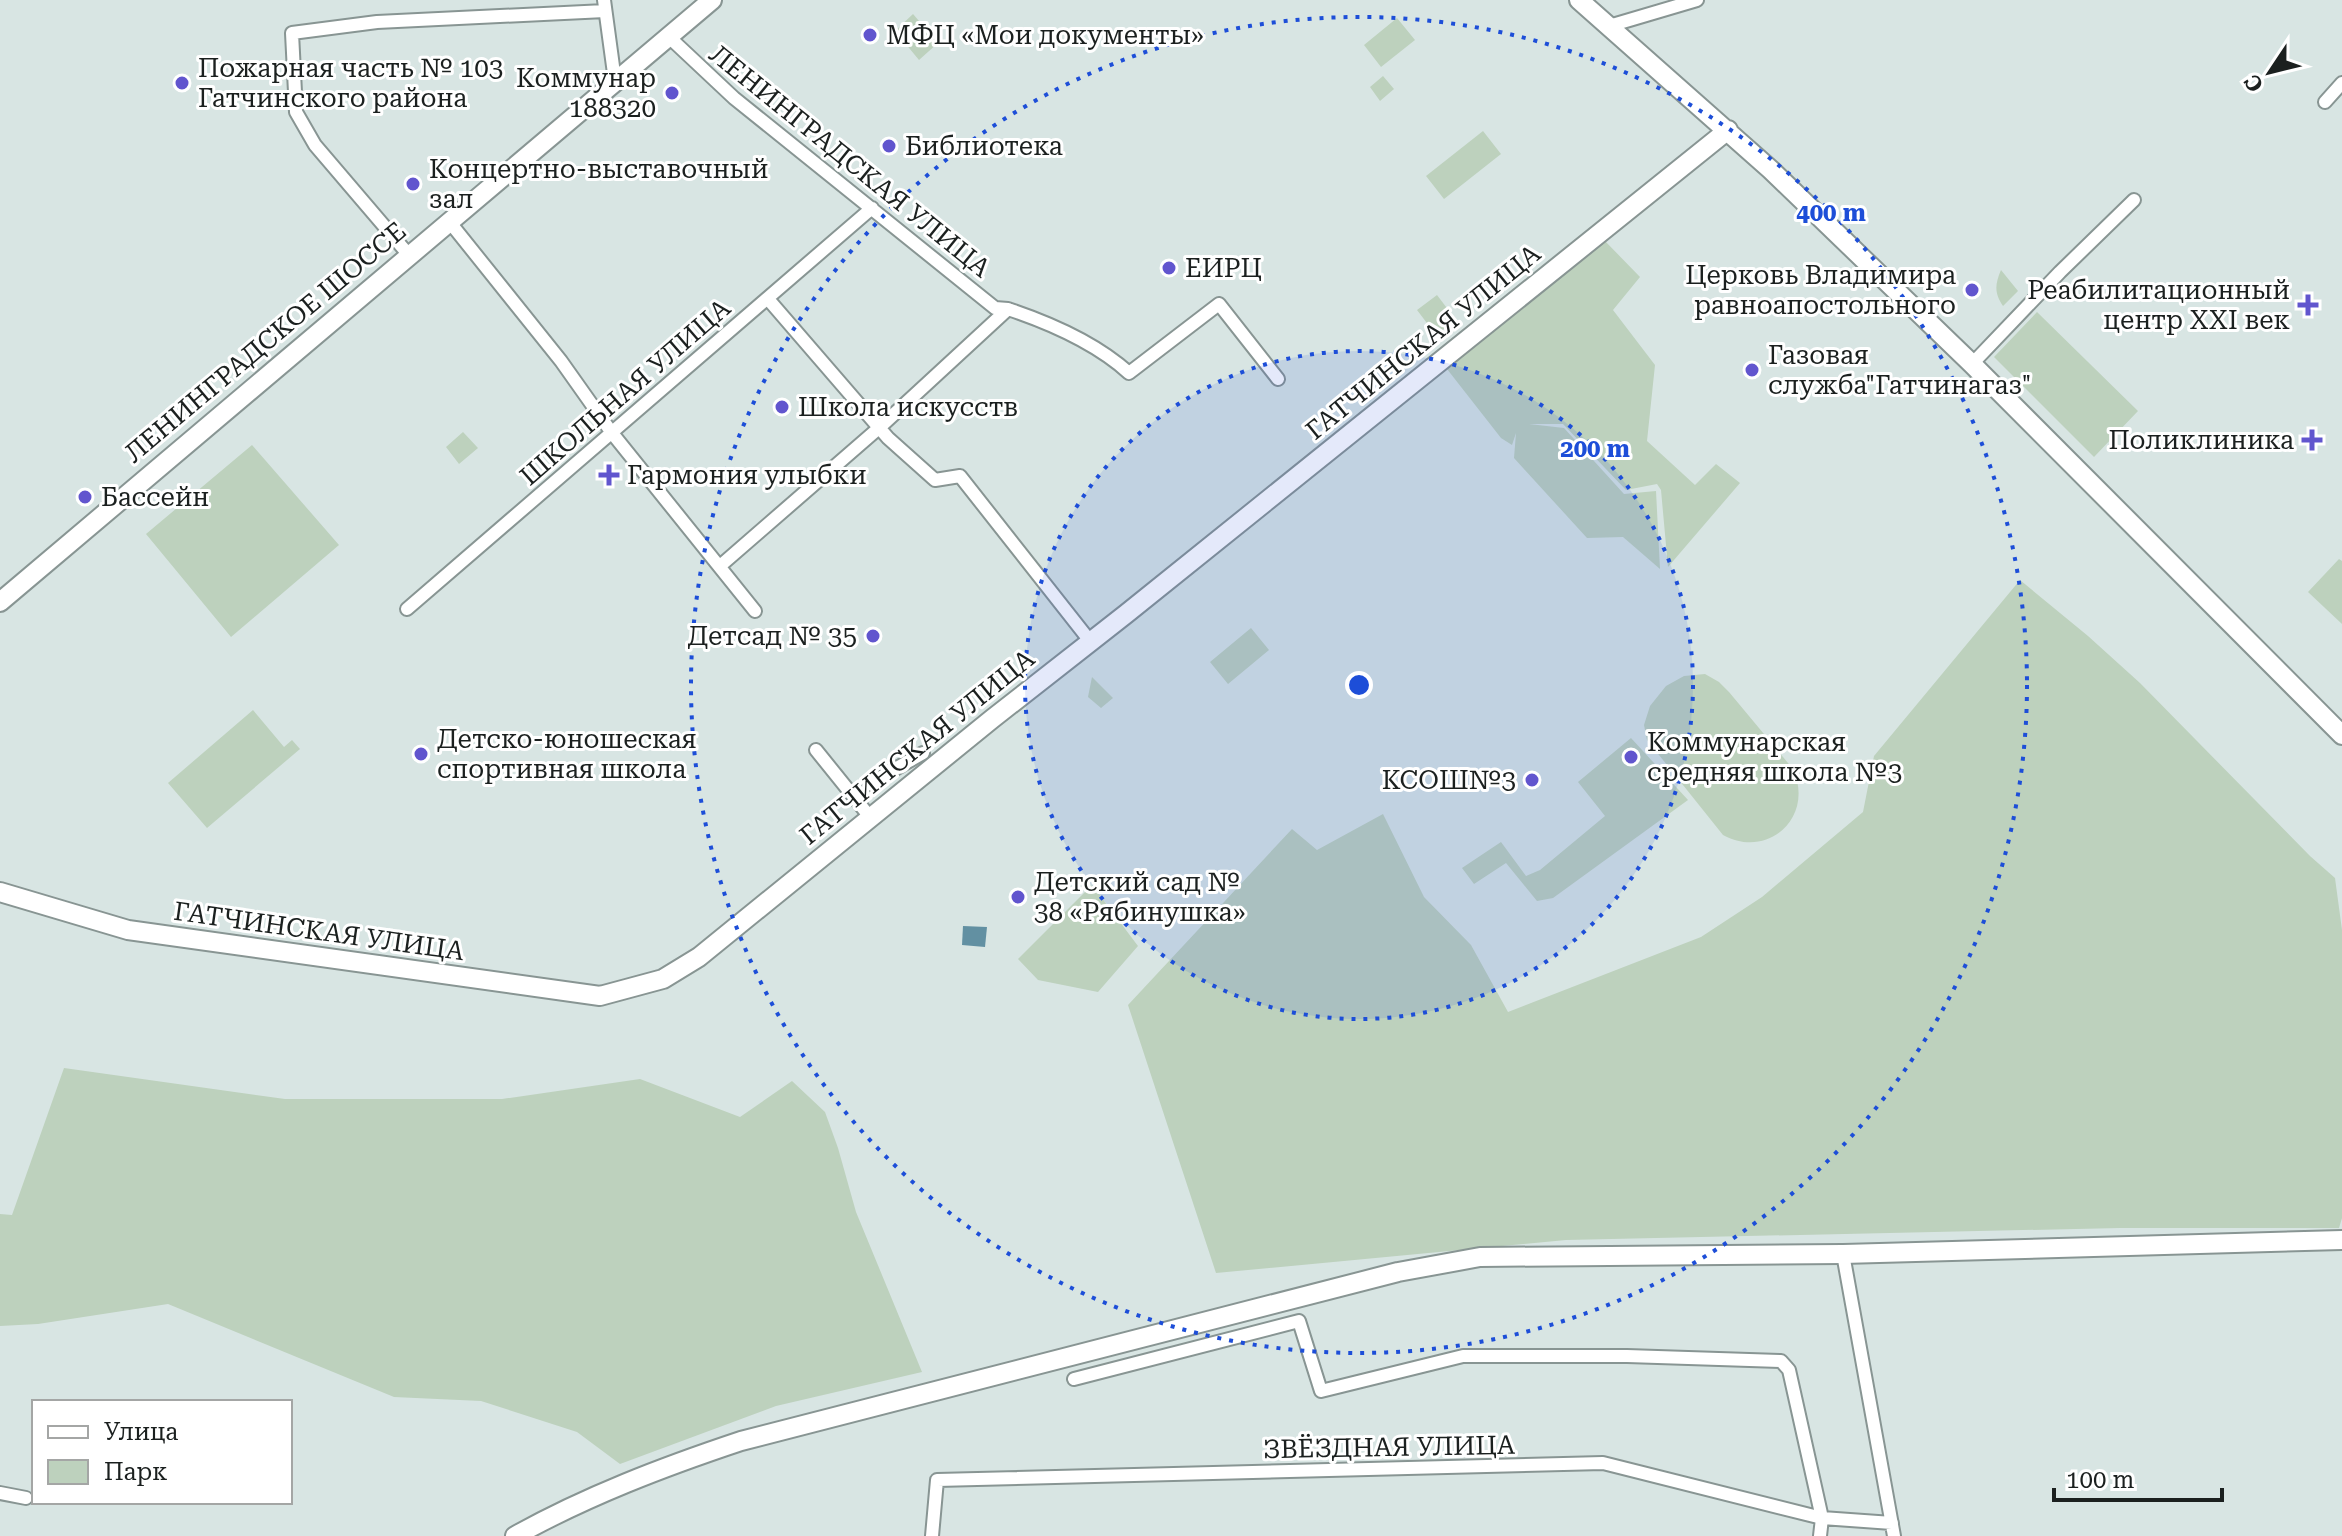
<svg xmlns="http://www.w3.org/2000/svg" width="2342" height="1536" viewBox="0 0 2342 1536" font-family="'Roboto Serif',serif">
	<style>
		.green { fill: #bdd1bd }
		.water { fill: #6290a2 }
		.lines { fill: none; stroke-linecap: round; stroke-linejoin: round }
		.street-casing { stroke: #889593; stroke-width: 16 }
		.secondary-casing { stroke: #889593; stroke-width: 22 }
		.street { stroke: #fff; stroke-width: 12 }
		.secondary { stroke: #fff; stroke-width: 18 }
		.ring { fill: none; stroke: #1d4ed8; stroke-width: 4; stroke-dasharray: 4 8 }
		.poi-dot { fill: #6155ce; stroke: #fff; stroke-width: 3 }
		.labels { text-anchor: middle; stroke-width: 6; stroke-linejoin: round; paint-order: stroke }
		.poi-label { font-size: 26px; fill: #1b201f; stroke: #fff; text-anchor: start }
		.street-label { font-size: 26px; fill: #1b201f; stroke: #fff }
		.centre { fill: #1d4ed8; stroke: #fff; stroke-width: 4 }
		.ring-label { font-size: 24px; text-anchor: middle; font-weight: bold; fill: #1d4ed8; stroke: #fff; stroke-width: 6; stroke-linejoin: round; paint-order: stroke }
	</style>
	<rect width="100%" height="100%" fill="#d8e5e3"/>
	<path class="green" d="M913 14 938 43 919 60 895 31Z
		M1397 18 1415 40 1381 67 1364 45Z
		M1383 76 1394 89 1380 101 1370 87Z
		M1483 131 1501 154 1444 199 1426 176Z
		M1605 241 1640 277 1613 310 1655 365 1647 441 1695 485 1716 464 1740 483 1668 567 1661 490 1657 484 1626 490 1563 424H1529L1564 428 1624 494 1656 491 1660 569 1623 537 1587 538 1514 458 1516 433 1512 445 1501 438 1447 369Z
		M2001 270 2018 291 2003 306C1994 293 1995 284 2001 270Z
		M1437 295 1456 320 1436 335 1417 310Z
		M2037 312 2138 411 2094 457 1994 357Z
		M463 432 478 448 459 464 446 447Z
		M252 445 339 545 231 637 146 534Z
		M2339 559 2342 561V624L2308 592Z
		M2020 580 2088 636 2140 683 2310 856 2335 878 2342 930V1218L2339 1228H2120L1566 1240 1216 1273 1128 1005 1292 829 1317 850 1383 814 1424 897 1471 945 1508 1012 1701 937 1762 897 1863 812 1874 756Z
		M1251 628 1269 650 1228 684 1210 662Z
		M1705 674 1719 682 1729 692 1793 769C1815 817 1768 860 1723 835L1647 740 1644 725 1650 706 1666 686 1684 676Z
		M1092 677 1113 698 1101 708 1088 697Z
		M253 710 284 747 292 740 300 749 207 828 168 783Z
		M1631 738 1688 800 1553 898 1537 901 1506 863 1474 884 1462 868 1501 842 1526 876 1540 870 1605 816 1578 782Z
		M1092 885 1138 946 1098 992 1038 980 1018 959Z
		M64 1068 285 1099H502L640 1079 740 1117 792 1081 825 1112 838 1148 856 1212 922 1372 776 1406 620 1464 577 1432 481 1401 394 1397 168 1304 38 1324 0 1326V1214L12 1215Z"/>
	<path class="water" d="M963 926 987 927 985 947 962 945Z"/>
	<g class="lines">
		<g class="street-casing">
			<path id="street" d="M604 0 615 81
				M1609 26 1697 0
				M669 37 734 98 995 308 1008 309
				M2325 102 2342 83
				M448 220 561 361 612 433 755 611
				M408 254 315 145 296 112 292 33 377 22 605 11
				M768 299 888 438 935 480 960 476 1090 641
				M1972 364 2060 272 2134 200
				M720 566 880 427 1008 309C1050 323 1096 343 1129 373L1219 304 1278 379
				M407 609 872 208
				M816 750 870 817
				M869 784 923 753
				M1843 1254 1894 1536
				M1074 1379 1299 1321 1321 1391 1463 1356H1627L1781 1361 1789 1370 1822 1518 1820 1536
				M0 1493 26 1498
				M932 1536 937 1480 1603 1463 1822 1518 1892 1523"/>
		</g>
		<g class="secondary-casing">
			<path id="secondary" d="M1579 0 1771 170 1972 364 2342 735
				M0 602 712 0
				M0 892 128 930 600 996 663 979 699 957 992 719 1126 614 1728 130
				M515 1536C587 1496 663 1467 741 1441L1398 1272 1480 1257 1843 1254 2342 1240"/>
		</g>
		<use href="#street" class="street"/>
		<use href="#secondary" class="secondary"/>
	</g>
	<circle cx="1359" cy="685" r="334" fill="#1d4ed8" fill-opacity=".12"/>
	<g class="ring">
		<circle cx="1359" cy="685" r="334"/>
		<circle cx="1359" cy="685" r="668"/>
	</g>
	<g class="poi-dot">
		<circle cx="870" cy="35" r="8"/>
		<circle cx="182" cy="83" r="8"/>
		<circle cx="672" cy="93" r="8"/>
		<circle cx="889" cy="146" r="8"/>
		<circle cx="413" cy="184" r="8"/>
		<circle cx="1169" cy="268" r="8"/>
		<circle cx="1972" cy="290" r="8"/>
		<path d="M2304 293h8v8h8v8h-8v8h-8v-8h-8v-8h8z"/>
		<circle cx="1752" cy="370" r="8"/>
		<circle cx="782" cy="407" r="8"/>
		<path d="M2308 428h8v8h8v8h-8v8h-8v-8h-8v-8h8z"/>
		<path d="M605 463h8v8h8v8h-8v8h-8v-8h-8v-8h8z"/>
		<circle cx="85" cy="497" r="8"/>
		<circle cx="873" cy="636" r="8"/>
		<circle cx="421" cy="754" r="8"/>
		<circle cx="1631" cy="757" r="8"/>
		<circle cx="1532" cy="780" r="8"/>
		<circle cx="1018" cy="897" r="8"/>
	</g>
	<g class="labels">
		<g class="poi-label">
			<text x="886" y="44">МФЦ «Мои документы»</text>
			<text x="198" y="77">Пожарная часть № 103<tspan x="198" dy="30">Гатчинского района</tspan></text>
			<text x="656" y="87" text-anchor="end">Коммунар<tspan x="656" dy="30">188320</tspan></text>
			<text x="905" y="155">Библиотека</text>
			<text x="429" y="178">Концертно-выставочный<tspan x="429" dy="30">зал</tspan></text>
			<text x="1185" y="277">ЕИРЦ</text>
			<text x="1956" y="284" text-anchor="end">Церковь Владимира<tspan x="1956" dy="30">равноапостольного</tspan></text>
			<text x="2290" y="299" text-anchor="end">Реабилитационный<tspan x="2290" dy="30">центр ХХI век</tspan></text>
			<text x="1768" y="364">Газовая<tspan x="1768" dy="30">служба"Гатчинагаз"</tspan></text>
			<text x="798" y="416">Школа искусств</text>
			<text x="2294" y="449" text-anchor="end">Поликлиника</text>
			<text x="627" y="484">Гармония улыбки</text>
			<text x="101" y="506">Бассейн</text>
			<text x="857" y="645" text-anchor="end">Детсад № 35</text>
			<text x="437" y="748">Детско-юношеская<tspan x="437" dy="30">спортивная школа</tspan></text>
			<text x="1647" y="751">Коммунарская<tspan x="1647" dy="30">средняя школа №3</tspan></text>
			<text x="1516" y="789" text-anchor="end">КСОШ№3</text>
			<text x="1034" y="891">Детский сад №<tspan x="1034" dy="30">38 «Рябинушка»</tspan></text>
		</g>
		<g class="street-label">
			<text transform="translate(850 161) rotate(39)" y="9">ЛЕНИНГРАДСКАЯ УЛИЦА</text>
			<text transform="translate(265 342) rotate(-40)" y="9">ЛЕНИНГРАДСКОЕ ШОССЕ</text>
			<text transform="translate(1423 342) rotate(-39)" y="9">ГАТЧИНСКАЯ УЛИЦА</text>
			<text transform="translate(625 392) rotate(-41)" y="9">ШКОЛЬНАЯ УЛИЦА</text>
			<text transform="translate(917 747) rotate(-39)" y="9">ГАТЧИНСКАЯ УЛИЦА</text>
			<text transform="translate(319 931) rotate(8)" y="9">ГАТЧИНСКАЯ УЛИЦА</text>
			<text transform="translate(1389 1447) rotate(-1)" y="9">ЗВЁЗДНАЯ УЛИЦА</text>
		</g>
	</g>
	<circle cx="1359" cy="685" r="12" class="centre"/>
	<g class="ring-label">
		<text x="1831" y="221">400 m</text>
		<text x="1595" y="457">200 m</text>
	</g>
	<rect x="32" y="1400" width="260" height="104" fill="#ffffff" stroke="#a4a6a5" stroke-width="2"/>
	<rect x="48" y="1426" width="40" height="12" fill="#ffffff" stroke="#a4a6a5" stroke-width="2"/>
	<text x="104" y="1440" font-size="24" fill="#1b201f">Улица</text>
	<rect x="48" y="1460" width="40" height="24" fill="#bdd1bd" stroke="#a4a6a5" stroke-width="2"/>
	<text x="104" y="1480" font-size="24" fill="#1b201f">Парк</text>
	<g transform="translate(2270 72) rotate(235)" stroke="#ffffff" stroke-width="6" paint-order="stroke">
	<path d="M0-6L14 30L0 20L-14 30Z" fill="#1b201f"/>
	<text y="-12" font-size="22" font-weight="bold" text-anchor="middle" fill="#1b201f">С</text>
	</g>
	<path d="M2054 1488v12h168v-12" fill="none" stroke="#1b201f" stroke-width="4"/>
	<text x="2066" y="1488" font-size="24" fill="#1b201f" stroke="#ffffff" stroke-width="6" paint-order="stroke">100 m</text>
</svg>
